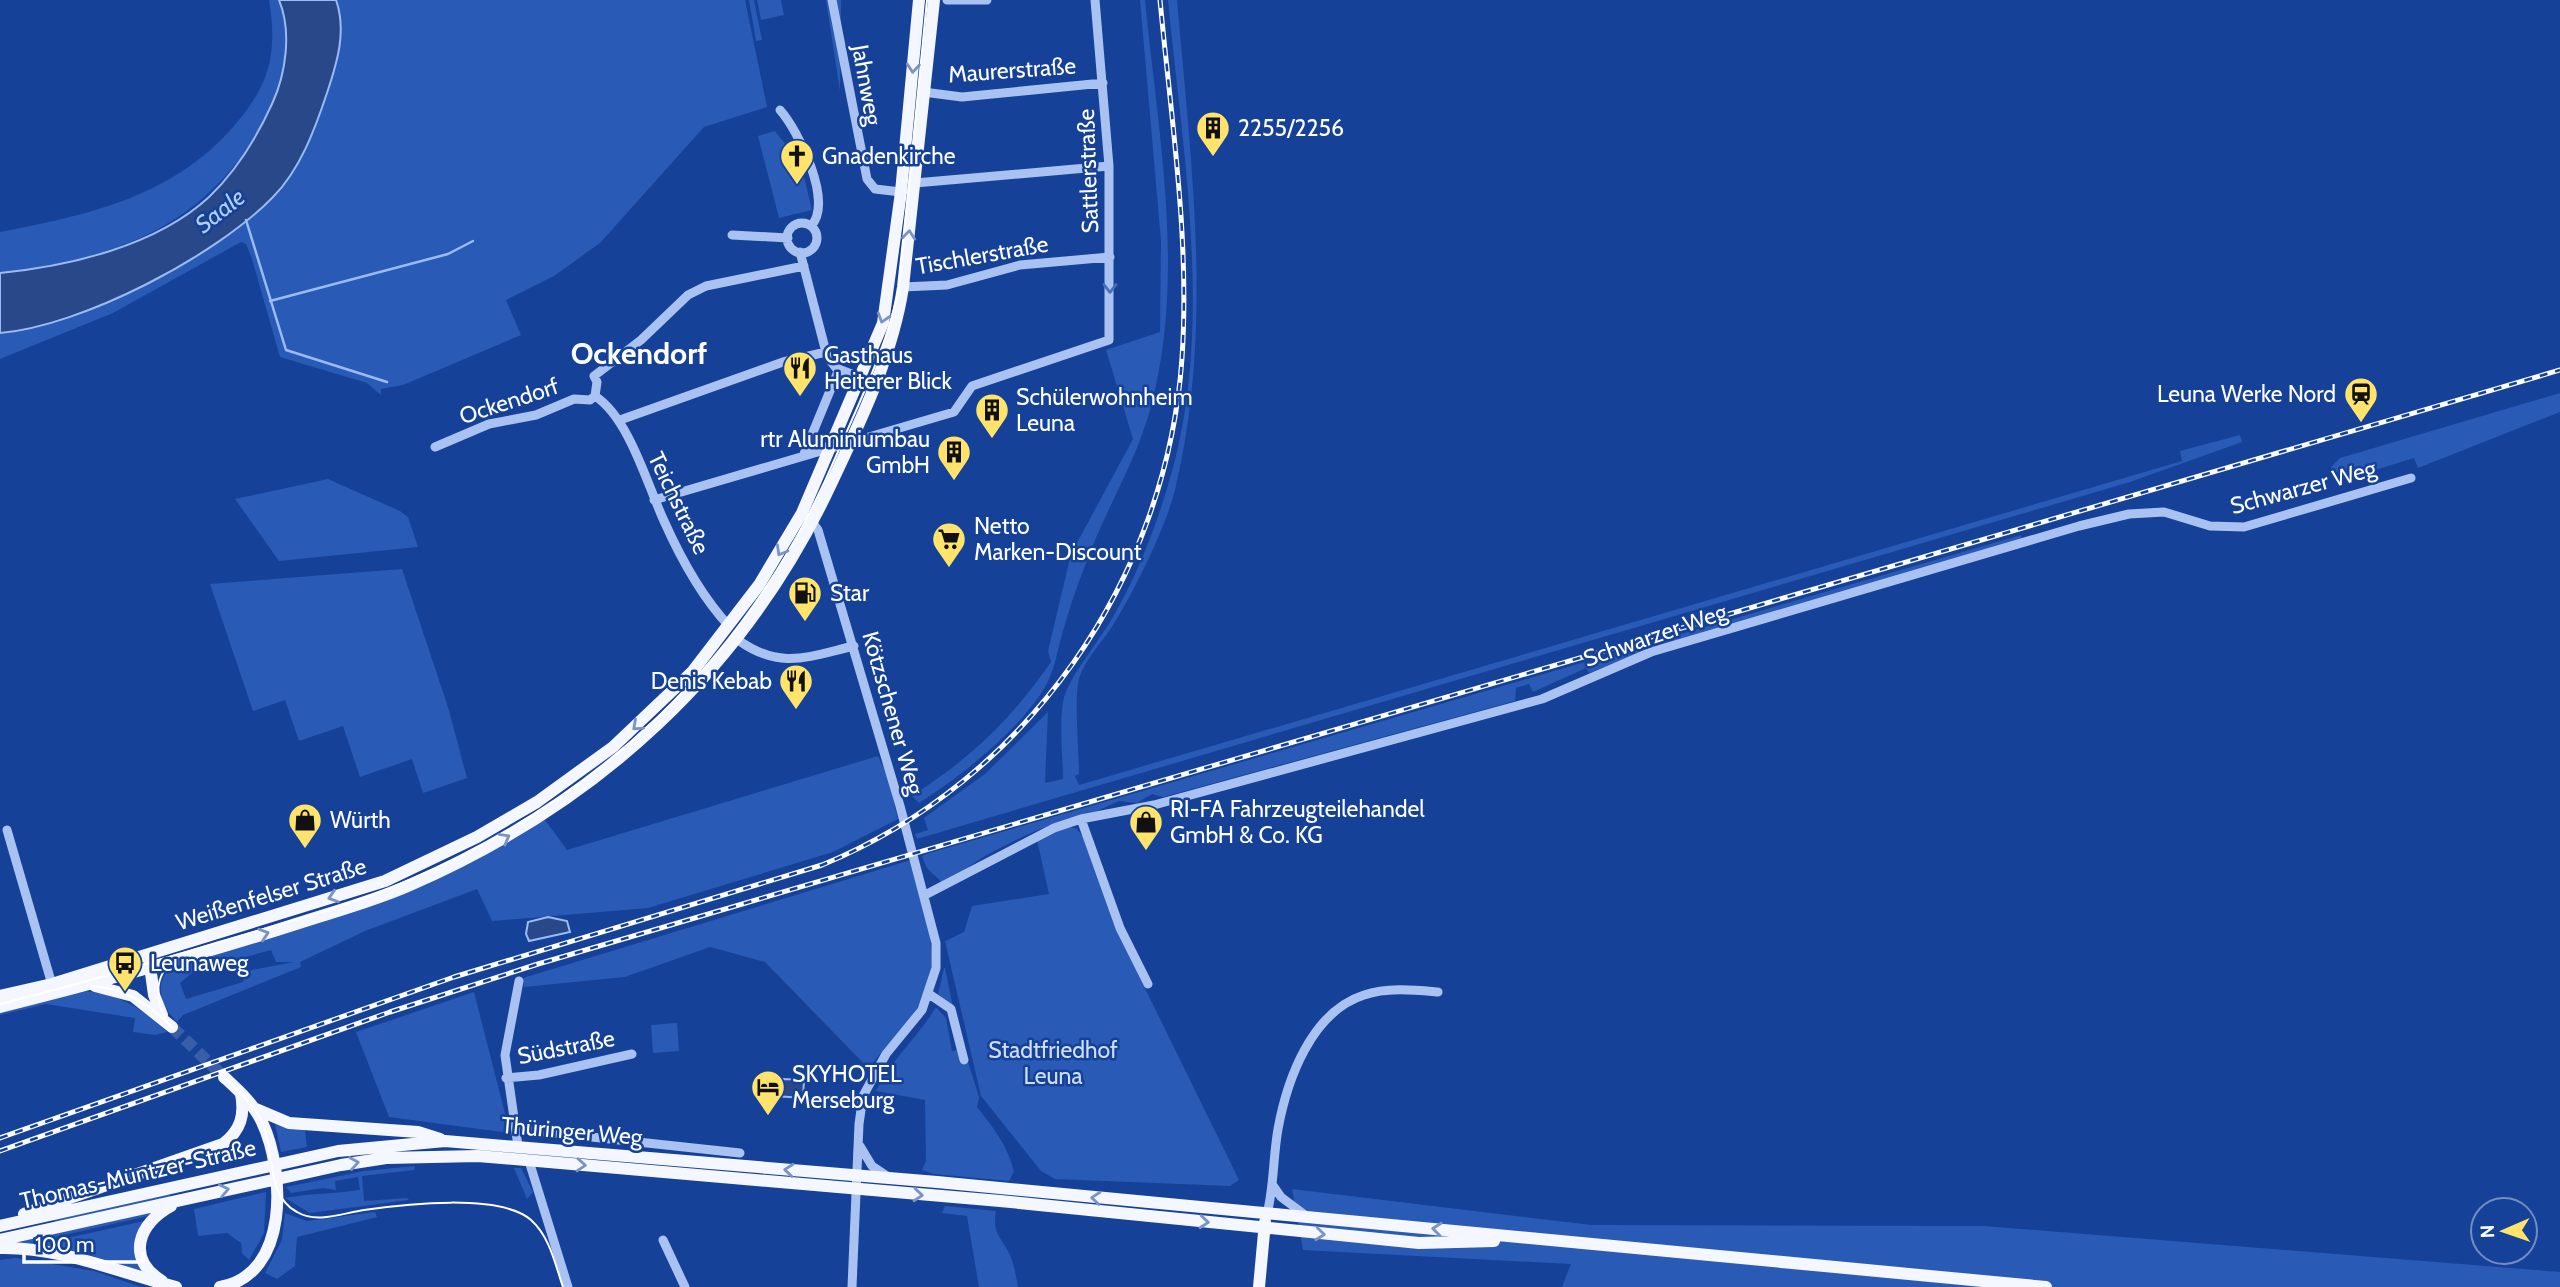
<svg xmlns="http://www.w3.org/2000/svg" width="2560" height="1287" viewBox="0 0 2560 1287" font-family="Cabin,sans-serif">
	<style>
		.green { fill: #295ab6; fill-rule: evenodd }
		.water { fill: #29488a; stroke: #9bbbf5; stroke-width: 2 }
		.lines { fill: none; stroke-linecap: round; stroke-linejoin: round }
		.stream { stroke: #9bbbf5; stroke-width: 2.5 }
		.major-tunnel { stroke: #385ea7; stroke-width: 12; stroke-dasharray: 12 6; stroke-linecap: butt }
		.minor { stroke: #a9c2f2; stroke-width: 9 }
		.major { stroke: #f4f7ff; stroke-width: 12 }
		.tram { stroke: #fff; stroke-width: 2 }
		.rail-casing { stroke: #fff; stroke-width: 5 }
		.rail { stroke: #154198; stroke-width: 2.5; stroke-dasharray: 8; stroke-linecap: butt }
		.oneway { stroke: #7993c6 }
		.oneway2 { stroke: #496eb8 }
		.labels { text-anchor: middle; stroke-width: 5; stroke-linejoin: round; paint-order: stroke }
		.street-label { font-size: 23px; fill: #fff; stroke: #154198 }
		.poi-label { font-size: 23px; fill: #fff; stroke: #154198; text-anchor: start }
		.park-label { font-size: 23px; fill: #d0e0fc; stroke: #154198 }
		.water-label { font-size: 24px; font-style: italic; fill: #b5cdf9; stroke: #154198 }
		.district-label { font-size: 30px; font-weight: bold; fill: #fff; stroke: #154198 }
	</style>
	<rect width="100%" height="100%" fill="#154198"/>
	<path class="green" d="M269 0H279C292 31 286 74 272 104 217 222 123 258 0 273V232C88 215 172 197 233 127 269 86 278 55 269 0Z
		M336 0H745L767 107 704 127 600 243 554 276 506 300 521 335 403 385 381 389V395L367 383 280 357 252 259 246 244 241 242 113 313 0 359V333C65 327 121 296 177 264 211 244 245 226 273 197 301 169 317 125 329 89 337 64 345 25 336 0Z
		M749 0H754L762 40 756 41Z
		M757 0H781L784 15 761 20Z
		M826 0H841L840 91Z
		M1140 0H1145C1158 133 1186 275 1151 406 1137 461 1105 510 1086 563 1076 588 1068 613 1061 638 1057 652 1055 667 1049 679 1029 723 959 778 919 803L912 796C974 755 1008 723 1051 662L1048 651 1071 554 1133 439 1106 350 1160 332 1161 241Z
		M1168 0H1177C1191 163 1214 329 1175 490 1165 529 1135 590 1113 625 1103 641 1084 661 1079 679 1074 696 1079 753 1079 774L1075 776 1079 785 2182 461 2180 451 2240 435 2242 442 2130 482 917 839 915 834 928 830 924 818 985 774 1048 712 1045 783 1063 779C1063 755 1057 710 1067 689 1079 664 1099 641 1113 617 1141 568 1161 514 1175 460 1212 314 1182 147 1168 0Z
		M775 131 801 164 812 210 779 218 758 136Z
		M2560 393V412L2418 468 2414 458 2340 481 2335 480 2331 467 2340 458Z
		M328 479 400 511 408 517 418 547 279 561 235 499Z
		M2021 535 2022 540 1648 649 1589 673 1586 668 1533 692 1529 684 1516 688 1515 701 1163 797 1152 794 1137 803 1119 801 1097 811C1058 820 1023 835 987 855 972 863 957 878 941 882 933 871 928 875 922 856L926 854Z
		M402 569 448 707 467 778 423 793 412 759 360 777 343 726 299 741 285 700 253 711 210 584Z
		M878 756 887 775 898 819 833 852 648 908 492 921 477 889 365 931 300 962 301 967 183 1015 177 1022C161 1007 152 981 173 967L288 932 545 820 567 850ZM271 950 276 962H294L246 971 243 982 186 999 180 983 193 972Z
		M1066 827 1076 828 1084 838 1114 925 1239 1180 1230 1186 1055 1179 1041 1171 981 1096 945 941 964 932 972 906 1049 894 1037 840Z
		M911 860C923 906 945 960 920 1004 906 1028 884 1046 869 1069L765 962 710 947 625 977 524 987 523 978Z
		M944 968H945L953 1007 938 994Z
		M83 991C118 993 142 1008 167 1032L156 1035 133 1032 135 1018 46 1004 0 1015V1009Z
		M474 992 510 1133 389 1117 356 1032Z
		M936 1007 946 1018 952 1051 957 1050 960 1063 968 1062 979 1097 977 1107C993 1127 1008 1146 1014 1172L1009 1181 934 1174 922 1170 926 1161 925 1100 876 1091C891 1060 918 1037 936 1007Z
		M677 1023 679 1051 653 1053 651 1025Z
		M275 1124 305 1130 307 1147 281 1152Z
		M415 1166 414 1170 362 1176 364 1201 407 1198 409 1200 310 1213 285 1198C310 1193 335 1194 360 1190L358 1177 335 1181 336 1190 323 1188 291 1193 286 1187 364 1171Z
		M514 1168H521L533 1192 527 1199Z
		M1292 1189 1591 1225 1984 1226 2560 1272V1287H1562L1571 1264 1303 1250Z
		M266 1192 264 1233 249 1260 242 1253 241 1243 227 1233 198 1236 194 1209Z
		M169 1193 170 1197 55 1223 54 1219Z
		M945 1206 996 1211C992 1234 1001 1237 1009 1253 1014 1262 1016 1277 1018 1287H979L967 1216 942 1213Z
		M153 1212 148 1216 25 1244 11 1242Z
		M375 1212 377 1217 297 1237 295 1266 277 1279 265 1273 282 1240 285 1213 307 1221Z
		M144 1221 145 1273 87 1254 36 1245Z
		M16 1258 94 1271 141 1287H0V1260Z"/>
	<path class="water" d="M279 0H336C347 31 337 63 327 93 315 129 300 170 273 197 216 256 82 326 0 333V273C70 266 156 246 209 197 235 172 257 137 272 104 286 74 292 31 279 0Z
		M548 917 567 921 570 932 529 941 526 934 528 922Z
		M783 1079 804 1080 803 1098 775 1096V1090Z"/>
	<g class="lines">
		<path class="stream" d="M246 220 286 350 387 382
			M270 301 448 254 473 241"/>
		<path class="major-tunnel" d="M172 1027 224 1077"/>
		<path class="minor" d="M832 0 867 179 875 189 901 192
			M947 0H987
			M923 92 962 97 1103 83
			M780 110C798 130 834 202 811 226
			M915 183 1109 166
			M787 238a15 15 0 1 1 30 0a15 15 0 1 1-30 0Z
			M732 235 788 238
			M800 252 827 356 836 368 859 377
			M903 287 947 285 1020 265 1110 257
			M595 396C629 418 647 484 664 521 681 559 701 596 729 626
			M595 396 597 382 594 376 641 340 688 295 706 286 804 266
			M620 420 783 362 826 352
			M435 447 489 424 536 415 574 399 590 400 595 396
			M804 454 839 369
			M654 500 954 412 972 386 1109 340V166L1095 0
			M809 518 818 530 900 806 936 943V968L922 1010 886 1054 863 1096 859 1124 852 1287
			M738 640C780 670 807 657 854 646
			M1081 819 1120 928 1148 984
			M7 830 53 988
			M925 895 1054 828 1081 819 1154 805 1542 699 1651 652 2079 526 2129 514 2164 512 2210 526 2244 527 2411 478
			M929 994 951 1009 964 1060
			M506 1078 539 1075 632 1054
			M517 1129 740 1153
			M518 1146 505 1055 519 981
			M860 1146 872 1166 887 1176
			M529 1161 568 1287
			M1272 1184 1281 1197 1305 1215
			M1267 1214C1274 1187 1273 1157 1278 1129 1287 1080 1311 1012 1364 995 1387 987 1415 990 1438 992
			M663 1240 685 1287"/>
		<path class="major" d="M149 959 154 995 162 1015
			M95 986 133 996 172 1027
			M0 996 52 984 385 881 477 837 537 802 613 747 693 671 759 585 802 513 883 323 901 192 919 0
			M0 1007C100 982 200 955 299 923 336 911 374 901 410 885 598 803 744 670 831 484 860 422 893 355 903 287L934 0
			M256 1109 289 1123 418 1132 440 1139
			M24 1214 223 1144C241 1130 245 1115 241 1094
			M0 1226 338 1151 445 1141 937 1182 2046 1287
			M0 1240 341 1165 386 1158 478 1156 1000 1201 1419 1243 1494 1241
			M0 1248C62 1247 117 1272 176 1287
			M162 1281C125 1258 139 1223 171 1206
			M220 1287C290 1275 285 1171 262 1122 254 1104 238 1090 224 1077
			M1259 1287 1265 1222"/>
		<path class="tram" d="M87 986C122 986 147 1003 172 1027
			M0 1004C74 986 147 964 219 942 276 925 335 910 390 888 595 806 751 658 837 454 860 400 888 345 899 287L927 0
			M165 1018C154 996 155 972 178 957
			M224 1077C238 1090 253 1104 262 1121 275 1150 265 1195 297 1212 317 1224 343 1213 364 1210 404 1204 500 1193 531 1220 550 1237 555 1264 563 1287"/>
		<g class="rail-casing">
			<path id="rail" d="M0 1138 454 977 822 865C1027 781 1167 579 1182 358 1190 239 1171 118 1160 0
				M0 1151 390 1012 538 964 2560 370"/>
		</g>
		<use href="#rail" class="rail"/>
	</g>
	<defs><path id="oneway-chevron" d="M-2-3.5L2.5 0L-2 3.5" fill="none" stroke-width="1.6" stroke-linecap="round" stroke-linejoin="round" transform="scale(1.75)"/></defs>
	<g class="oneway">
		<use href="#oneway-chevron" transform="translate(913 68) rotate(95)"/>
		<use href="#oneway-chevron" transform="translate(909 235) rotate(-84)"/>
		<use href="#oneway-chevron" transform="translate(883 318) rotate(107)"/>
		<use href="#oneway-chevron" transform="translate(781 551) rotate(120)"/>
		<use href="#oneway-chevron" transform="translate(637 726) rotate(138)"/>
		<use href="#oneway-chevron" transform="translate(505 838) rotate(-29)"/>
		<use href="#oneway-chevron" transform="translate(333 897) rotate(162)"/>
		<use href="#oneway-chevron" transform="translate(264 934) rotate(-18)"/>
		<use href="#oneway-chevron" transform="translate(354 1163) rotate(-9)"/>
		<use href="#oneway-chevron" transform="translate(581 1165) rotate(4)"/>
		<use href="#oneway-chevron" transform="translate(789 1170) rotate(-175)"/>
		<use href="#oneway-chevron" transform="translate(224 1190) rotate(-12)"/>
		<use href="#oneway-chevron" transform="translate(918 1195) rotate(5)"/>
		<use href="#oneway-chevron" transform="translate(1096 1198) rotate(-175)"/>
		<use href="#oneway-chevron" transform="translate(1204 1222) rotate(5)"/>
		<use href="#oneway-chevron" transform="translate(1437 1229) rotate(-174)"/>
		<use href="#oneway-chevron" transform="translate(1320 1234) rotate(6)"/>
	</g>
	<use class="oneway2" href="#oneway-chevron" transform="translate(1110 288) rotate(90)"/>
	<defs>
		<g id="building-pin" transform="scale(1.75)"><path d="M0 17L-7.5 6A9.5 9.5 0 1 1 7.5 6Z" fill="#ffe36a" stroke="#154198"/><path d="M-4-6H4V6H1V3H-1V6H-4ZM-2.5-4.3h1.7v1.8h-1.7ZM.8-4.3h1.7v1.8H.8ZM-2.5-1h1.7V.8h-1.7ZM.8-1h1.7V.8H.8Z" fill="#111"/></g>
		<g id="church-pin" transform="scale(1.75)"><path d="M0 17L-7.5 6A9.5 9.5 0 1 1 7.5 6Z" fill="#ffe36a" stroke="#154198"/><path d="M-1.2-6h2.4v3.5h3.3v2.4h-3.3V6h-2.4V-.1h-3.3v-2.4h3.3Z" fill="#111"/></g>
		<g id="restaurant-pin" transform="scale(1.75)"><path d="M0 17L-7.5 6A9.5 9.5 0 1 1 7.5 6Z" fill="#ffe36a" stroke="#154198"/><path d="M-5-6h1v4h1v-4h1v4h1v-4h1v5L-1.5 .5V6h-2V.5L-5-1ZM5-6V6H3V1.5H1.5Q1.5-4 5-6Z" fill="#111"/></g>
		<g id="station-pin" transform="scale(1.75)"><path d="M0 17L-7.5 6A9.5 9.5 0 1 1 7.5 6Z" fill="#ffe36a" stroke="#154198"/><path d="M-3-6H3Q5-6 5-4V2Q5 4 3 4L4.5 6H3L1.5 4h-3L-3 6H-4.5L-3 4Q-5 4-5 2V-4Q-5-6-3-6ZM-3.5-4v3h7v-3ZM-3.5 1v1.5H-2V1ZM2 1v1.5H3.5V1Z" fill="#111"/></g>
		<g id="supermarket-pin" transform="scale(1.75)"><path d="M0 17L-7.5 6A9.5 9.5 0 1 1 7.5 6Z" fill="#ffe36a" stroke="#154198"/><path d="M-6-5.5h2.5l.6 2H6L4.5 2H-2.5L-4.4-4H-6ZM-1.5 3.2a1.3 1.3 0 1 0 .1 0ZM3 3.2a1.3 1.3 0 1 0 .1 0Z" fill="#111"/></g>
		<g id="fuel-pin" transform="scale(1.75)"><path d="M0 17L-7.5 6A9.5 9.5 0 1 1 7.5 6Z" fill="#ffe36a" stroke="#154198"/><path d="M-5.5-6h7V0h2V4h1.3V-2.5L3-4.5l.8-.8L6-3V5H2.5V1h-1V6h-7ZM-4.2-4.7v3.2H.2V-4.7Z" fill="#111"/></g>
		<g id="shop-pin" transform="scale(1.75)"><path d="M0 17L-7.5 6A9.5 9.5 0 1 1 7.5 6Z" fill="#ffe36a" stroke="#154198"/><path d="M-5-2.5h2.3a2.7 3.5 0 0 1 5.4 0H5L5.5 6h-11ZM-1.5-2.5h3a1.5 2.3 0 0 0-3 0Z" fill="#111"/></g>
		<g id="bus-pin" transform="scale(1.75)"><path d="M0 17L-7.5 6A9.5 9.5 0 1 1 7.5 6Z" fill="#ffe36a" stroke="#154198"/><path d="M-5-6H5V4H4V6H2V4H-2V6H-4V4H-5ZM-3.5-4V0h7V-4ZM-3.5 1.2v1.5H-2V1.2ZM2 1.2v1.5H3.5V1.2Z" fill="#111"/></g>
		<g id="hotel-pin" transform="scale(1.75)"><path d="M0 17L-7.5 6A9.5 9.5 0 1 1 7.5 6Z" fill="#ffe36a" stroke="#154198"/><path d="M-6-4.5h1.5V1H6V5H4.5V3h-9V5H-6ZM-4 0a1.8 1.8 0 1 1 3.6 0ZM.5 0V-2.5h3Q6-2.5 6 0Z" fill="#111"/></g>
	</defs>
	<g fill-rule="evenodd">
		<use href="#building-pin" x="1213" y="128"/>
		<use href="#church-pin" x="797" y="156"/>
		<use href="#restaurant-pin" x="800" y="368"/>
		<use href="#station-pin" x="2361" y="394"/>
		<use href="#building-pin" x="992" y="410"/>
		<use href="#building-pin" x="954" y="452"/>
		<use href="#supermarket-pin" x="949" y="539"/>
		<use href="#fuel-pin" x="805" y="593"/>
		<use href="#restaurant-pin" x="796" y="681"/>
		<use href="#shop-pin" x="305" y="820"/>
		<use href="#shop-pin" x="1146" y="822"/>
		<use href="#bus-pin" x="125" y="963"/>
		<use href="#hotel-pin" x="768" y="1087"/>
	</g>
	<g class="labels">
		<g class="street-label">
			<text transform="translate(1012 70) rotate(-4)" y="8">Maurerstraße</text>
			<text transform="translate(867 85) rotate(80)" y="8">Jahnweg</text>
			<text transform="translate(1088 171) rotate(-92)" y="8">Sattlerstraße</text>
			<text transform="translate(982 255) rotate(-10)" y="8">Tischlerstraße</text>
			<text transform="translate(509 401) rotate(-18)" y="8">Ockendorf</text>
			<text transform="translate(2303 487) rotate(-15)" y="8">Schwarzer Weg</text>
			<text transform="translate(679 503) rotate(64)" y="8">Teichstraße</text>
			<text transform="translate(1655 635) rotate(-19)" y="8">Schwarzer Weg</text>
			<text transform="translate(893 713) rotate(74)" y="8">Kötzschener Weg</text>
			<text transform="translate(271 894) rotate(-17)" y="8">Weißenfelser Straße</text>
			<text transform="translate(566 1047) rotate(-11)" y="8">Südstraße</text>
			<text transform="translate(572 1131) rotate(5)" y="8">Thüringer Weg</text>
			<text transform="translate(138 1174) rotate(-13)" y="8">Thomas-Müntzer-Straße</text>
		</g>
		<g class="poi-label">
			<text x="1238" y="136">2255/2256</text>
			<text x="822" y="164">Gnadenkirche</text>
			<text x="824" y="363">Gasthaus<tspan x="824" dy="26">Heiterer Blick</tspan></text>
			<text x="2336" y="402" text-anchor="end">Leuna Werke Nord</text>
			<text x="1016" y="405">Schülerwohnheim<tspan x="1016" dy="26">Leuna</tspan></text>
			<text x="930" y="447" text-anchor="end">rtr Aluminiumbau<tspan x="930" dy="26">GmbH</tspan></text>
			<text x="974" y="534">Netto<tspan x="974" dy="26">Marken-Discount</tspan></text>
			<text x="830" y="601">Star</text>
			<text x="772" y="689" text-anchor="end">Denis Kebab</text>
			<text x="1170" y="817">RI-FA Fahrzeugteilehandel<tspan x="1170" dy="26">GmbH &amp; Co. KG</tspan></text>
			<text x="330" y="828">Würth</text>
			<text x="150" y="971">Leunaweg</text>
			<text x="792" y="1082">SKYHOTEL<tspan x="792" dy="26">Merseburg</tspan></text>
		</g>
		<g class="park-label">
			<text x="1053" y="1058">Stadtfriedhof<tspan x="1053" dy="26">Leuna</tspan></text>
		</g>
		<g class="water-label">
			<text transform="translate(220 211) rotate(-38)" y="8">Saale</text>
		</g>
		<g class="district-label">
			<text x="639" y="364">Ockendorf</text>
		</g>
	</g>
	<g transform="translate(2504 1231) rotate(268)"><circle r="33" fill="#154198" stroke="#738dc1" stroke-width="2"/>
	<path d="M0-5L12 26L0 18L-12 26Z" fill="#ffe36a"/>
	<text y="-10" font-size="19" font-weight="bold" text-anchor="middle" fill="#ffffff">N</text>
	</g>
	<path d="M24 1252v10h119v-10" fill="none" stroke="#ffffff" stroke-width="3.5"/>
	<text x="35" y="1252" font-size="21" fill="#ffffff" stroke="#154198" stroke-width="5" paint-order="stroke">100 m</text>
</svg>
